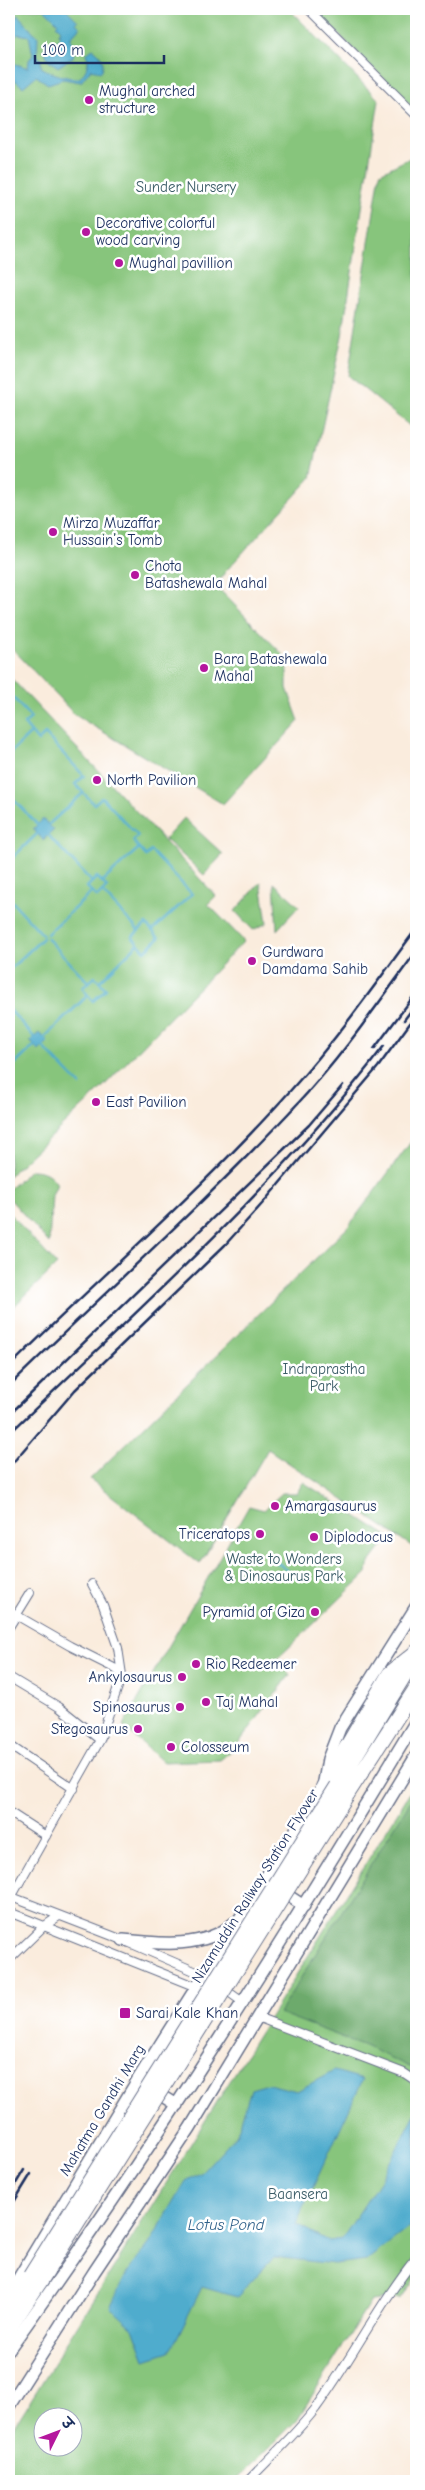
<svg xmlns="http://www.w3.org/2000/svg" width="425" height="2490" viewBox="0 0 425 2490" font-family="'Comic Neue','Playpen Sans Deva',sans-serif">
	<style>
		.green { fill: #87c57c; stroke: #517a6d; fill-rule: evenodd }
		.forest { fill: #6daa6c; stroke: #446c65 }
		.water { fill: #4faccd; stroke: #356e96 }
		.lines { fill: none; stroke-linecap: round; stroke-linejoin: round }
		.stream { stroke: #4faccd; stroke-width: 2.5 }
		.street-casing { stroke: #69718a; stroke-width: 10 }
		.primary-casing { stroke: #69718a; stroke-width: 14 }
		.highway-casing { stroke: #69718a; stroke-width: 16 }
		.street { stroke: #fff; stroke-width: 8 }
		.primary { stroke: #fff; stroke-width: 11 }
		.highway { stroke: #fff; stroke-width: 14 }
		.rail { stroke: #1b2f5e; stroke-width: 2.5 }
		.highway-bridge-casing { stroke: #69718a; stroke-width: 16; stroke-linecap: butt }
		.highway-bridge { stroke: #fff; stroke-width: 14 }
		.poi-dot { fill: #b5179e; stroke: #fff; stroke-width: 2 }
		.labels { text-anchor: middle; stroke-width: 5; stroke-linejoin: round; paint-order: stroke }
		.poi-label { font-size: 15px; fill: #1b2f5e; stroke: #fff; text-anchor: start }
		.park-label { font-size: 15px; fill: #3b5c67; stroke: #fff }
		.street-label { font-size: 15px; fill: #1b2f5e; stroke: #fff }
		.water-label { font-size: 16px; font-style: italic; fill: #30618a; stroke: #fff }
	</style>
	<rect width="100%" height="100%" fill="#fff"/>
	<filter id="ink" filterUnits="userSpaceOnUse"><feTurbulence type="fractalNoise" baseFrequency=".02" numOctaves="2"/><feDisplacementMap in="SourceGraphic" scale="10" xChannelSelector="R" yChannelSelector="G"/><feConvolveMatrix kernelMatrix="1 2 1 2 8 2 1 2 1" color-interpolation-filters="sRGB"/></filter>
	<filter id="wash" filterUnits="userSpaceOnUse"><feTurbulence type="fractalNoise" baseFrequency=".0096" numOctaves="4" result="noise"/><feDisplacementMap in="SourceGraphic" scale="20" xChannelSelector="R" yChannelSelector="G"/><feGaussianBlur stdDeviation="1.12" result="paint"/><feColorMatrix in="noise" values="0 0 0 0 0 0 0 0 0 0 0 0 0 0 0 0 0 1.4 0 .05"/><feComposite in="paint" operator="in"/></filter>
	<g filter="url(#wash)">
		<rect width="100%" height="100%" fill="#faecdd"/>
		<path class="green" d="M9 9H289L379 100 342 336 311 478 225 572 216 586 287 659V688L299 721 223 804 75 715 9 645Z
			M313 9H416V111Z
			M416 155V431L348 376 380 173Z
			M9 676 216 896 208 904 244 941 99 1091 9 1176Z
			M184 818 223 854 204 875 165 839Z
			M261 882 267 923 253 930 235 911Z
			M274 883 299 906 277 930Z
			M416 1135V1549L268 1449 200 1564 90 1479 348 1227Z
			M30 1170C43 1170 50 1173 57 1184L52 1195 49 1243 9 1198V1189Z
			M9 1213 57 1265 9 1311Z
			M303 1482 389 1537 368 1565 367 1573 278 1658 290 1675 235 1748 220 1760 163 1762 123 1726 249 1506 264 1510 282 1493H297Z
			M416 1783V2278L401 2298 371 2301 297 2420 236 2481H9V2435ZM42 2418H72V2448H42Z"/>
		<path class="forest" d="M416 1792V2070L365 2046 279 2013Z"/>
		<path class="water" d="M44 9H66L78 21 76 23 80 27 71 37V41L75 47 73 57 58 67 48 60 44 48 52 41 56 43 60 38 59 33 61 30 56 25 58 23Z
			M18 15 38 37 37 55 41 60V67C51 74 70 79 80 78 86 71 91 63 86 54L93 49C101 54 105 61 102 70L100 72 91 69 81 82 63 79 48 84 36 76 23 87 9 75 12 70 9 66V54L12 55 13 63 28 68 29 60 33 55 29 36 18 34 9 42V25Z
			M43 819 54 830 43 840 33 829Z
			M39 1033 48 1042 39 1051 30 1041Z
			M334 2071 363 2079 296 2224 328 2241 342 2239 381 2179 415 2114 416 2222 367 2260 334 2264 274 2257 237 2297 202 2287 170 2352 145 2360 133 2328 110 2307 127 2273 150 2243 186 2181 202 2172 237 2134 251 2089 268 2084 297 2091Z"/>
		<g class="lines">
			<path class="stream" d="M9 693 31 718 24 724 38 741 45 734 84 776 75 784 94 804 102 797 138 836 133 841 146 856 151 851 192 894 152 931
				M9 754 31 733
				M9 795 38 825
				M48 825 82 794
				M48 835 91 881
				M9 861 37 834
				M97 877 107 887 97 897 87 887Z
				M102 882 139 848
				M103 893 138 930
				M9 898 43 935
				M146 924 159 938 145 951 132 937Z
				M47 934 92 892
				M47 938 88 982
				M9 970 43 938
				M95 977 106 989 93 1001 82 988Z
				M100 981 138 944
				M9 1009 34 1037
				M44 1038 87 996
				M43 1047 80 1085
				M9 1070 34 1046
				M269 1556 292 1574"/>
		</g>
	</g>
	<g filter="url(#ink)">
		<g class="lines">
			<g class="street-casing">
				<path id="street" d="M309 9 416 115
					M9 1611 70 1646 116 1669 122 1675
					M9 1627 30 1593
					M9 1677 59 1707 100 1740
					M9 1745 74 1789
					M9 1812 46 1836
					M9 1896 123 1940 208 1977
					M9 1901 100 1740 122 1675 118 1648 103 1605 92 1584
					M9 1912 199 1988
					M9 1960 43 1927 59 1916
					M223 1988 244 2003
					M257 2017 404 2073 416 2081
					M248 2481C271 2457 295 2435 316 2408 352 2359 378 2305 416 2258"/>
			</g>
			<g class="primary-casing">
				<path id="primary" d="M278 1889 304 1906
					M123 1940C159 1944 205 1949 234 1923
					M151 2089 177 2105
					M9 2294 137 2081 323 1787 328 1759 340 1728 416 1607
					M9 2349C155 2146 287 1935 416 1721
					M9 2406 94 2272 190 2128 416 1756"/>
			</g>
			<g class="highway-casing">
				<path id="highway" d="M337 1786 415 1658
					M323 1787 389 1674 416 1652
					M347 1795 416 1688
					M9 2310 30 2276
					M9 2329 40 2282"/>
			</g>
			<use href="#street" class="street"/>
			<use href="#primary" class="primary"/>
			<use href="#highway" class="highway"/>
			<path class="rail" d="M404 1020 416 1004
				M374 1049 416 993
				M9 1367C102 1275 203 1189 290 1091 336 1040 376 984 416 929
				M9 1386C106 1291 208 1200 300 1101 343 1055 379 1002 416 952
				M9 1415 309 1125 343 1085
				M9 1434C138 1309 275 1189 384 1046
				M9 1467 75 1390 225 1245 262 1204 378 1067 416 1015
				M9 2195 24 2170
				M9 2210 31 2174"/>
			<g class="highway-bridge-casing">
				<path id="highway-bridge" d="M30 2276 337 1786
					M40 2282 347 1795"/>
			</g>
			<use href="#highway-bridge" class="highway-bridge"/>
		</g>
	</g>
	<g class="poi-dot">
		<circle cx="89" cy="100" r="5"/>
		<circle cx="86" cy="232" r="5"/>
		<circle cx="119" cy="263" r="5"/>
		<circle cx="53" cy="532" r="5"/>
		<circle cx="135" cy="575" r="5"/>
		<circle cx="204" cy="668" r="5"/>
		<circle cx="97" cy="780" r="5"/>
		<circle cx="252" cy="961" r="5"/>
		<circle cx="96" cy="1102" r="5"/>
		<circle cx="275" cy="1506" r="5"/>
		<circle cx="260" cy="1534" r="5"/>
		<circle cx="314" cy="1537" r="5"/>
		<circle cx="315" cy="1612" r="5"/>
		<circle cx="196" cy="1664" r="5"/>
		<circle cx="182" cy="1677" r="5"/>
		<circle cx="206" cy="1702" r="5"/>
		<circle cx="180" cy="1707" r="5"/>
		<circle cx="138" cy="1729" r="5"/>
		<circle cx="171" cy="1747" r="5"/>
		<rect x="119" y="2007" width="12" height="12" rx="2.5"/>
	</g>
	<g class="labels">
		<g class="poi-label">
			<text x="99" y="96">Mughal arched<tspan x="99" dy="17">structure</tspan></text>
			<text x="96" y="228">Decorative colorful<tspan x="96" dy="17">wood carving</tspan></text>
			<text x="129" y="268">Mughal pavillion</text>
			<text x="63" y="528">Mirza Muzaffar<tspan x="63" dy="17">Hussain’s Tomb</tspan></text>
			<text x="145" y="571">Chota<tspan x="145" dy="17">Batashewala Mahal</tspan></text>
			<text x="214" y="664">Bara Batashewala<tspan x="214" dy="17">Mahal</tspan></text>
			<text x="107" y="785">North Pavilion</text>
			<text x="262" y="957">Gurdwara<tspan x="262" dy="17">Damdama Sahib</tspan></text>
			<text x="106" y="1107">East Pavilion</text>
			<text x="285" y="1511">Amargasaurus</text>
			<text x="250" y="1539" text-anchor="end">Triceratops</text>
			<text x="324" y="1542">Diplodocus</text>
			<text x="305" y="1617" text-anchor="end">Pyramid of Giza</text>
			<text x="206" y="1669">Rio Redeemer</text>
			<text x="172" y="1682" text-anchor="end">Ankylosaurus</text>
			<text x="216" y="1707">Taj Mahal</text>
			<text x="170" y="1712" text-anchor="end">Spinosaurus</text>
			<text x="128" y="1734" text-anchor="end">Stegosaurus</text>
			<text x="181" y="1752">Colosseum</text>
			<text x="136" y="2018">Sarai Kale Khan</text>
		</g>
		<g class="park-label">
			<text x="186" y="192">Sunder Nursery</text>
			<text x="324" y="1374">Indraprastha<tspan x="324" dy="17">Park</tspan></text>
			<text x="284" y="1564">Waste to Wonders<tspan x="284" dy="17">&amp; Dinosaurus Park</tspan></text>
			<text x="298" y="2199">Baansera</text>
		</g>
		<g class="street-label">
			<text transform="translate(255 1886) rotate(-58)" y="5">Nizamuddin Railway Station Flyover</text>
			<text transform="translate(102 2110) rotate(-59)" y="5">Mahatma Gandhi Marg</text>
		</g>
		<g class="water-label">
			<text x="226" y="2230">Lotus Pond</text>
		</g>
	</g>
	<rect width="425" height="2490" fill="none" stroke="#fff" stroke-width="30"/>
	<g transform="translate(58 2432) rotate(48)"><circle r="24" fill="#ffffff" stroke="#a4acbf"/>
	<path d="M0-4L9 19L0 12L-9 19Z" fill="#b5179e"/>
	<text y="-8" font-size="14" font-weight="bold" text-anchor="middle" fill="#1b2f5e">उ</text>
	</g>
	<path d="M35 55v8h129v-8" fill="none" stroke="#1b2f5e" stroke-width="2.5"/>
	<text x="42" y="55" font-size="15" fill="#1b2f5e" stroke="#ffffff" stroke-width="4" paint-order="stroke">100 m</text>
</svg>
